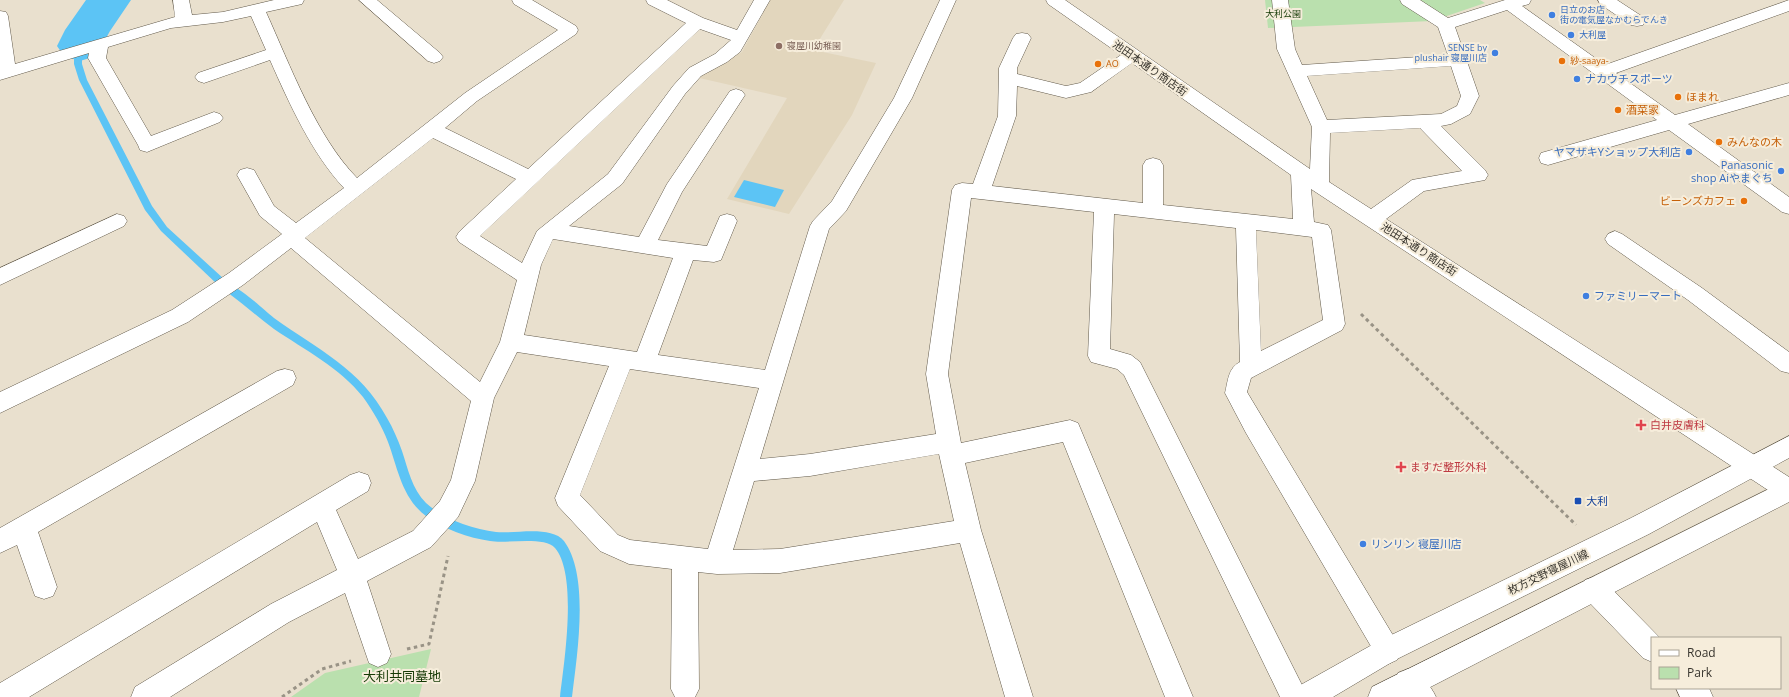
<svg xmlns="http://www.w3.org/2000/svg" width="1789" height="697" font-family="'Open Sans','Noto Sans JP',sans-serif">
<rect width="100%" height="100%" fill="#e9e0ce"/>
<path fill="#e2d6bd" d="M 770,0 L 844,0 L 813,50 L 876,63 L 852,115 L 789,214 L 727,199 L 787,98 L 695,77 L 742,52 Z"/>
<path fill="#bae0ae" d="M 1265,0 L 1480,0 L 1485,3 L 1432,21 L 1268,28 Z
M 431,649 L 419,697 L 291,697 L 325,673 Z"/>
<path fill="#5cc4f5" d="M 744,180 L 784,190 L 775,207 L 734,197 Z"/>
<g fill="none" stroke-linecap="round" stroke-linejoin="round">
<path fill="#5cc4f5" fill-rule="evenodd" d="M 78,50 L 82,53 L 82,64 L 87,80 L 152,206 L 167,227 L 224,279 L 226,282 L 224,285 L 218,285 L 161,231 L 145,210 L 79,80 L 74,64 L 74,53 Z
M 230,285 C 242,289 263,309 274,318 C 317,349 361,369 387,418 C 393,428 398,440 402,451 C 408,469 412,489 426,503 C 443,519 473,529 496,532 C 515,534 551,525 564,541 C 590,576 577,655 572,697 L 560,697 C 564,663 578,575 555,548 C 545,536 506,544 490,541 C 469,538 443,529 426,516 C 402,498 398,469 388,442 C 382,426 373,411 363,397 C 340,368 305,350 274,329 C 258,317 243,304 227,292 L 225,289 L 227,286 Z"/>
<path fill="#5cc4f5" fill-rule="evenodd" d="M 86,0 L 131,0 L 110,31 L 96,56 L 80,61 L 64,56 L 57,46 L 65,30 Z"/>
<defs>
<path id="minor" d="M 173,0 L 189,0 L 192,15 L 223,12 L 274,0 L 304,0 L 302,4 L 266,12 C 290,65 316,136 357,178 L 465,93 L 558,30 L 514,4 L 512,0 L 532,0 L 576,26 L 578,30 L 576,34 L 477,101 L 445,128 L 528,169 L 686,23 L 648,4 L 646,0 L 667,0 L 703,18 L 737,30 L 754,0 L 770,0 L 740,52 L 727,62 L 701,76 L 685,94 L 622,184 L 569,226 L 639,237 L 667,184 L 730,91 L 736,89 L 742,91 L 745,95 L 682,192 L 658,240 L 707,246 L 720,216 L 727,214 L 734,216 L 737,221 L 721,260 L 714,262 L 693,260 L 658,355 L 765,370 L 810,226 L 813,221 L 832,201 L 894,98 L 940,0 L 956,0 L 912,98 L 846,211 L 829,229 L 760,459 L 810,454 L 936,434 L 926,374 L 952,190 L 955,185 L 962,183 L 973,184 L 998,116 L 999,68 L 1013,38 L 1016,34 L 1022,33 L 1028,34 L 1031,38 L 1017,68 L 1017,74 L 1066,86 L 1080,83 L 1121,55 L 1048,4 L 1046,0 L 1065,0 L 1310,169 L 1312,127 L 1277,49 L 1272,0 L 1288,0 L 1295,49 L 1302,65 L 1448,55 L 1438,27 L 1402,4 L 1400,0 L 1420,0 L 1448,18 L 1505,0 L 1531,0 L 1529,4 L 1522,6 L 1605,65 L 1789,0 L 1789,11 L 1616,73 L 1675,115 L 1789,83 L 1789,95 L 1688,124 L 1789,197 L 1789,214 L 1782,212 L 1669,130 L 1548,165 L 1541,163 L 1539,158 L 1541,153 L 1657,120 L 1507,10 L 1455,27 L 1479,96 L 1470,114 L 1451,124 L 1441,126 L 1485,170 L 1488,175 L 1485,180 L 1424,191 L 1386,219 L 1789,477 L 1789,501 L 1780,498 L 1311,189 L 1314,222 L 1328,225 L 1331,230 L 1345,324 L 1342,330 L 1251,378 L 1247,392 L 1397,642 L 1401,651 L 1397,660 L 1388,664 L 1379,660 L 1246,433 L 1225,393 C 1228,381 1228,368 1240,362 L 1236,228 L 1114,214 L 1110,349 L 1131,355 L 1140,362 L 1308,697 L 1280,697 L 1124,375 L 1117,369 L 1091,362 L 1088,356 L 1094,212 L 971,198 L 948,374 L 961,443 L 1070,420 L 1078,423 L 1193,697 L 1165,697 L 1063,442 L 965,463 L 981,530 L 1033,697 L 1005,697 L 960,543 L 780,573 L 717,574 L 698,572 L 699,689 L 695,697 L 675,697 L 671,689 L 672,569 L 629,564 L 600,551 L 558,506 L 555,498 L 609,366 L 517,352 L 494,398 L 475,481 L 458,517 L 431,547 L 367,581 L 391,654 L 387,663 L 378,667 L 369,663 L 345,593 L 289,622 L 170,697 L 131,697 L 135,687 L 271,604 L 337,570 L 317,522 L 29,697 L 0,697 L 0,683 L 350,475 L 359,472 L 368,475 L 371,483 L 368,491 L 336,510 L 358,559 L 413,531 L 440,501 L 451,480 L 471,401 L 291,248 L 243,285 L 188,322 L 0,413 L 0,392 L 172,310 L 229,273 L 282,234 L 260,216 L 237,175 L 240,170 L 247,168 L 254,170 L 274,206 L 296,223 L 344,188 C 312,154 289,103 270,60 L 204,83 L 198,81 L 195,77 L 198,73 L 266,50 L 251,16 L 223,22 L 171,28 L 108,47 L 106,58 L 151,136 L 214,112 L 220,114 L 223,118 L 220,122 L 147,152 L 140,150 L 138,145 L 88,58 L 89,53 L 0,80 L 0,11 L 6,12 L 8,16 L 15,64 L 175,17 ZM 700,29 L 731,40 L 715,54 L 689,68 L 673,86 L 608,174 L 537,231 L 522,263 L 480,236 ZM 1132,63 L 1291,175 L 1293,219 L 1163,205 L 1163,165 L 1160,160 L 1153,158 L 1146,160 L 1143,165 L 1143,203 L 992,186 L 1016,116 L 1017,86 L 1066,98 L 1091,92 ZM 1451,66 L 1461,96 L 1457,106 L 1441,114 L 1327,120 L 1307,76 ZM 1420,128 L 1462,171 L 1412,180 L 1371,209 L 1329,182 L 1330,133 ZM 433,138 L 516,179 L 459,232 L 456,237 L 459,242 L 517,280 L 500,342 L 480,382 L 305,238 ZM 1256,230 L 1312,237 L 1323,320 L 1261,351 ZM 553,239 L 673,258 L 637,352 L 524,335 L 541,265 ZM 630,369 L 759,388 L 708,549 L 630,540 L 618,535 L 580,495 ZM 939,454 L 954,521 L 780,549 L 733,550 L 754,481 L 810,476 Z
M 359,0 L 377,0 L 440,53 L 443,57 L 440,61 L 434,63 L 428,61 Z
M 1598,0 L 1617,0 L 1643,17 L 1645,21 L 1643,25 L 1637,26 L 1631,25 L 1600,4 Z
M 117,214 L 124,216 L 127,221 L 124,226 L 0,285 L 0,268 Z
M 1615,231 L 1622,234 L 1702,288 L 1789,352 L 1789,373 L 1781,371 L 1688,300 L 1608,244 L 1605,239 L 1608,234 Z
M 285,369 L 293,371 L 296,378 L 293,385 L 38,532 L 57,587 L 53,596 L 44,599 L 35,596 L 17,545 L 0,553 L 0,528 L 277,371 Z
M 1594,577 L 1603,580 L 1660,638 L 1652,638 L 1652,662 L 1643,658 L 1585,598 L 1581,589 L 1585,580 Z
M 1408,669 C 1421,675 1430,684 1436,697 L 1403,697 L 1398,693 L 1394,683 L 1398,673 Z
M 1676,688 L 1709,688 L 1713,697 L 1680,697 Z"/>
<path id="major" d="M 1789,436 L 1789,458 L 1649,534 L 1397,659 L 1333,697 L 1293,697 L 1297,687 L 1379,641 L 1631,518 Z
M 1789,479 L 1789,502 L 1411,697 L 1368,697 L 1372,687 Z"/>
</defs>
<use href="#minor" stroke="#625a4b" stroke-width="1"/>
<use href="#major" stroke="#625a4b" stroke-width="1"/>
<path stroke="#999386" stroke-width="3" stroke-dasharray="3.5 3.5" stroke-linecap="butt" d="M 1361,314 L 1576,525
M 407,649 L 429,644 L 448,556
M 282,697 L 322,669 L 351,661"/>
<use href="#minor" fill="#fff" fill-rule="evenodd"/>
<use href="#major" fill="#fff" fill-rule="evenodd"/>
</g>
<g fill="#3f7fe0" stroke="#f6eddb" stroke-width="1.5">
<circle cx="1552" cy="15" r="4"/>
<circle cx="1571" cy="35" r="4"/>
<circle cx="1495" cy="53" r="4"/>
<circle cx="1577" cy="79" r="4"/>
<circle cx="1689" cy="152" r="4"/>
<circle cx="1781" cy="171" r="4"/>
<circle cx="1586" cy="296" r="4"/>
<circle cx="1363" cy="544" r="4"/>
</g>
<circle fill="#8d6e63" stroke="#f6eddb" stroke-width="1.5" cx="779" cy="46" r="4"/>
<g fill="#e8710a" stroke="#f6eddb" stroke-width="1.5">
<circle cx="1562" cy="61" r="4"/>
<circle cx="1098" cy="64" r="4"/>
<circle cx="1678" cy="97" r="4"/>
<circle cx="1618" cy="110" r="4"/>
<circle cx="1719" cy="142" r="4"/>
<circle cx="1744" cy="201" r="4"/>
</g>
<g fill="#e0444e" stroke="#f6eddb" stroke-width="1.5">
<path d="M1639 419h4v4h4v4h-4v4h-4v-4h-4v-4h4z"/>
<path d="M1399 461h4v4h4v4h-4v4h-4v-4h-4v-4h4z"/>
</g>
<rect fill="#1a4fb4" stroke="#f6eddb" stroke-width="1.5" x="1574" y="497" width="8" height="8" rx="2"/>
<g text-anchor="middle" stroke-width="4" stroke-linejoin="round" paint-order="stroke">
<g font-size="9" fill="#366cbe" stroke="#f6eddb" text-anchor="start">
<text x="1560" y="13">日立のお店<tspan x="1560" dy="10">街の電気屋なかむらでんき</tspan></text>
<text x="1579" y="38">大利屋</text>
<text x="1487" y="51" text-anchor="end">SENSE by<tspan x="1487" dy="10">plushair 寝屋川店</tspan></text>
</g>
<g font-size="9" fill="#153a05" stroke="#f6eddb">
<text x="1283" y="17">大利公園</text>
</g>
<g font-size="9" fill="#785e54" stroke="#f6eddb" text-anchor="start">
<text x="787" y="49">寝屋川幼稚園</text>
</g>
<g font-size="9" fill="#c56008" stroke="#f6eddb" text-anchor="start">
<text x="1570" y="64">紗-saaya-</text>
<text x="1106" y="67">AO</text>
</g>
<g font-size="11" fill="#37342d" stroke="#f6eddb">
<text transform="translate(1150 68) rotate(35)" y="4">池田本通り商店街</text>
<text transform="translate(1419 249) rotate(33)" y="4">池田本通り商店街</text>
<text transform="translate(1548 572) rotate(-26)" y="4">枚方交野寝屋川線</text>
</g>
<g font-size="11" fill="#366cbe" stroke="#f6eddb" text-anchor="start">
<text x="1585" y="83">ナカウチスポーツ</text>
<text x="1681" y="156" text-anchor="end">ヤマザキYショップ大利店</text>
<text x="1773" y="169" text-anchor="end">Panasonic<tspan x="1773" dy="13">shop Aiやまぐち</tspan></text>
<text x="1594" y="300">ファミリーマート</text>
<text x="1371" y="548">リンリン 寝屋川店</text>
</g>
<g font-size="11" fill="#c56008" stroke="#f6eddb" text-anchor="start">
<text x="1686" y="101">ほまれ</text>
<text x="1626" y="114">酒菜家</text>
<text x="1727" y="146">みんなの木</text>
<text x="1736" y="205" text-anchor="end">ビーンズカフェ</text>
</g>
<g font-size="11" fill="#be3a42" stroke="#f6eddb" text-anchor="start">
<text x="1650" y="429">白井皮膚科</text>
<text x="1410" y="471">ますだ整形外科</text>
</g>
<g font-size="11" fill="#164399" stroke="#f6eddb" text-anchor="start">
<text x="1586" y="505">大利</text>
</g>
<g font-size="13" fill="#153a05" stroke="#f6eddb">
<text x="402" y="681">大利共同墓地</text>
</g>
</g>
<rect x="1651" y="637" width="130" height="52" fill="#f6eddb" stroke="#aaa395"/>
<rect x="1659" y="650" width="20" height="6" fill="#ffffff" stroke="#aaa395"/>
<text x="1687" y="657" font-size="12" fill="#37342d">Road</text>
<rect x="1659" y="667" width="20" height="12" fill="#bae0ae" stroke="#aaa395"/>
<text x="1687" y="677" font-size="12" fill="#37342d">Park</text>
</svg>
